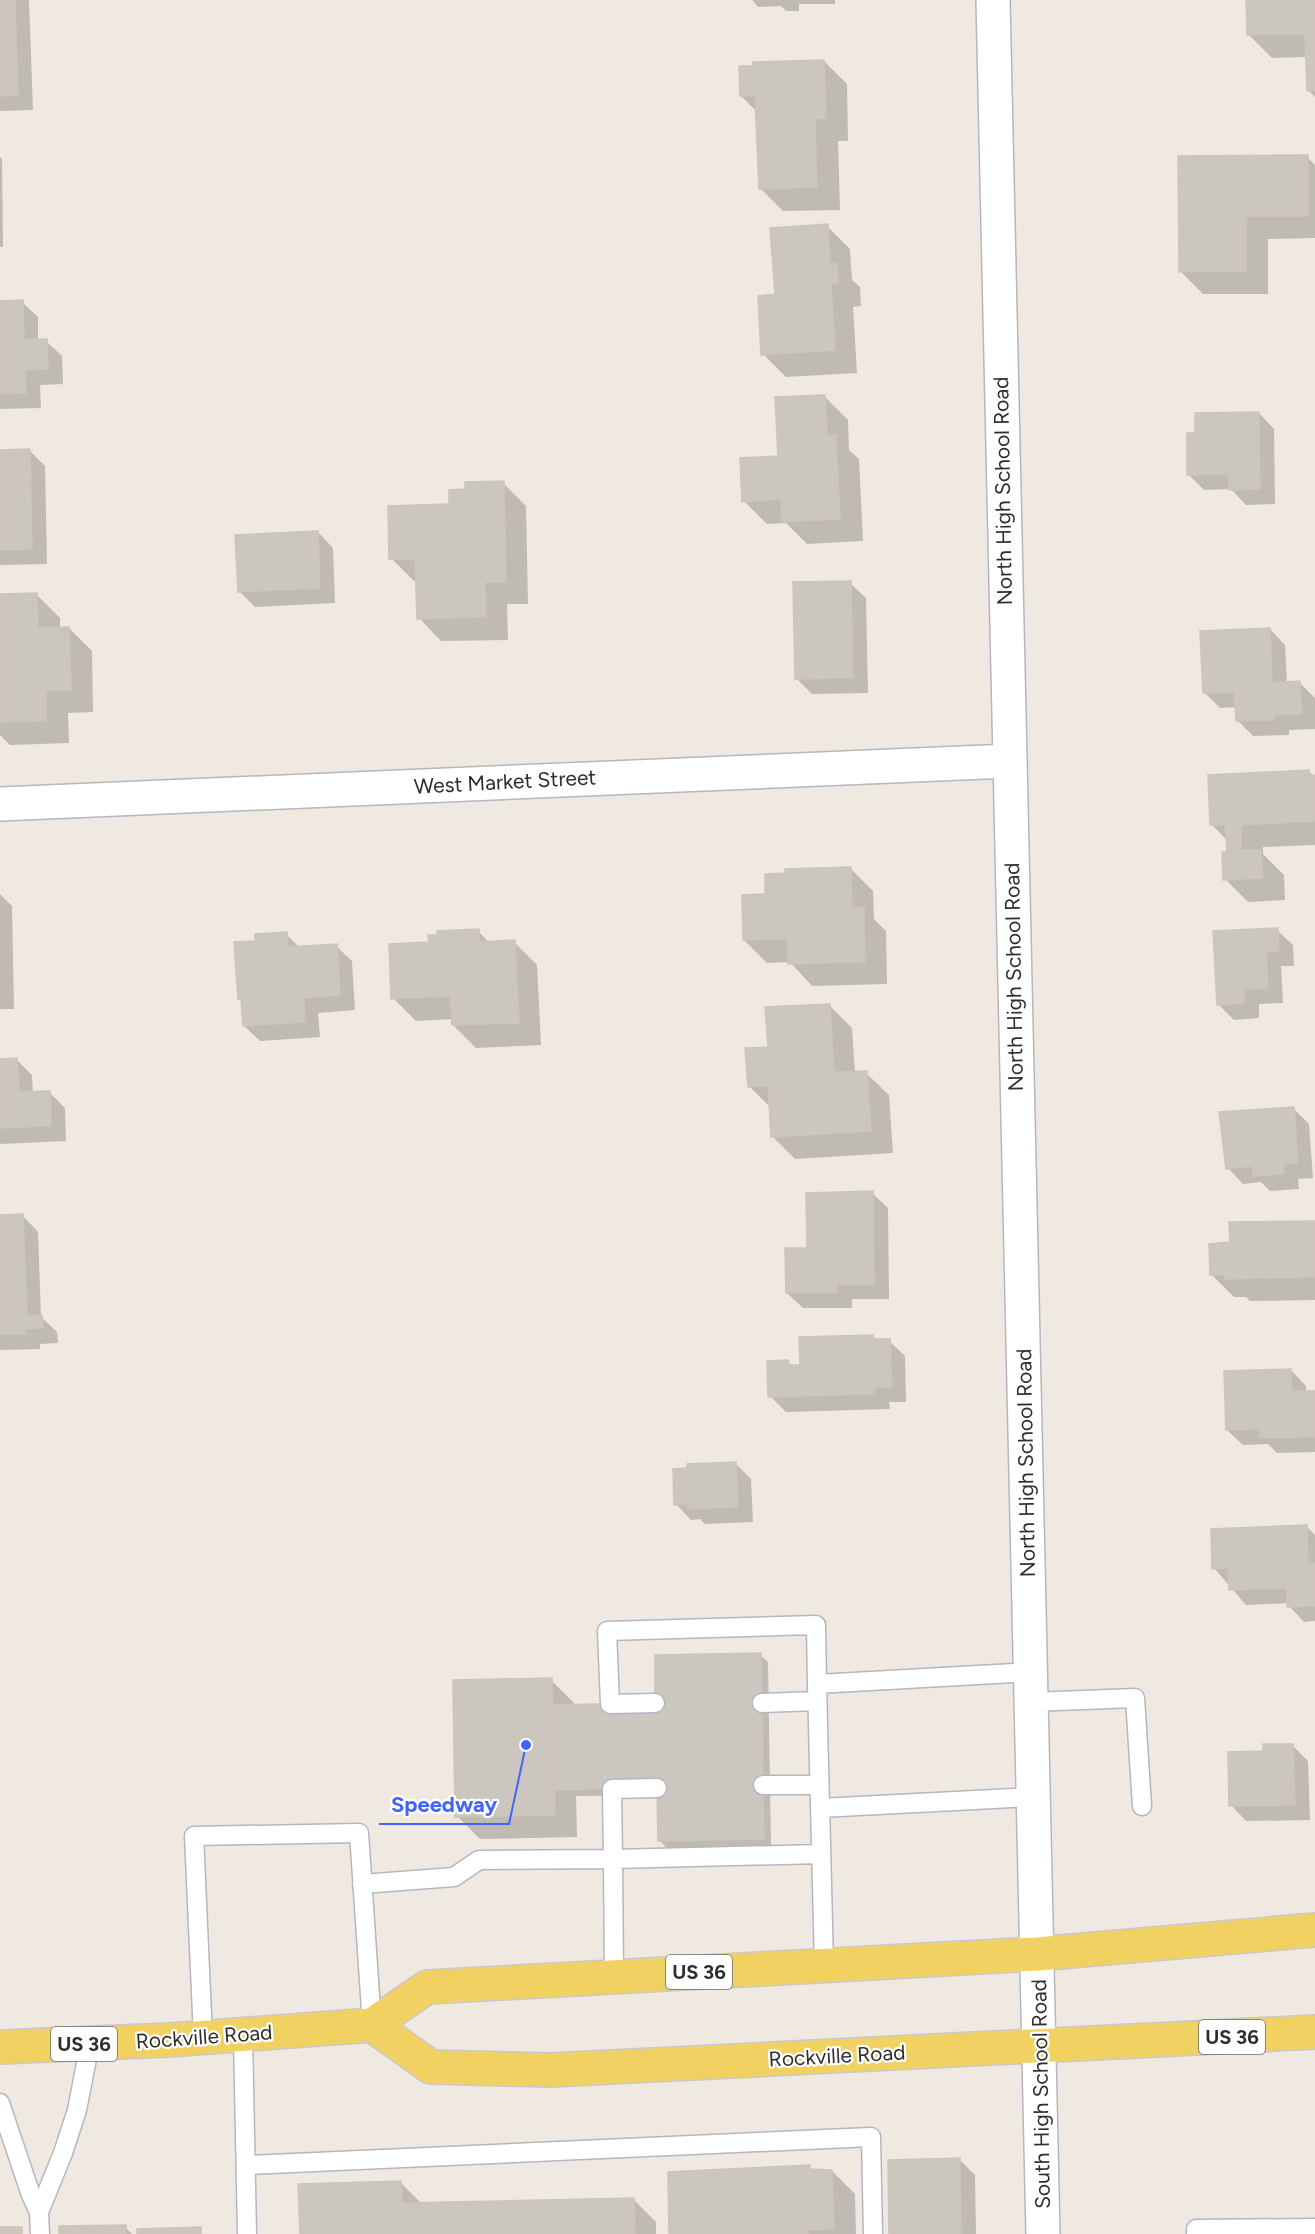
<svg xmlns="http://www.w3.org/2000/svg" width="1315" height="2234" font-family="Figtree,sans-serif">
<rect width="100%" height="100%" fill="#efe9e1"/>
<path fill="#0003" d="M 0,0 L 29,0 L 33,110 L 0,111 Z
M 752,0 L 835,0 L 835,4 L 799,4 L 799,11 L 786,11 L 781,6 L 758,7 Z
M 1247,0 L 1315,0 L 1315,97 L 1308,90 L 1307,57 L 1272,58 L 1249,35 Z
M 824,61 L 847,84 L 848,141 L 838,141 L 840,210 L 783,211 L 760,188 L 757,112 L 741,96 Z
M 0,157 L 2,159 L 3,247 L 0,247 Z
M 1307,157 L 1315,165 L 1315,238 L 1268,239 L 1268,294 L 1203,294 L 1180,271 Z
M 827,226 L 850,249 L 852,280 L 860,287 L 861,306 L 853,307 L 857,373 L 786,377 L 763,354 L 776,295 Z
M 22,302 L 38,317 L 38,341 L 46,341 L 62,356 L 63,384 L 40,385 L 41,408 L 0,409 L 0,303 Z
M 825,397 L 848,420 L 849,450 L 859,459 L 863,541 L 807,544 L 786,523 L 767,524 L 744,501 Z
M 1259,413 L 1274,429 L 1275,504 L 1246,505 L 1231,489 L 1204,490 L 1188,474 L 1197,434 Z
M 29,450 L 45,466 L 47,564 L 0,565 L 0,451 Z
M 503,483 L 526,506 L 528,604 L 507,604 L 508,640 L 441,641 L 419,618 L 417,581 L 414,581 L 391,558 L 450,506 Z
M 318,532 L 333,548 L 335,603 L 255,607 L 239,591 Z
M 850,583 L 866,598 L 868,693 L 812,694 L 797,679 Z
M 37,595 L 60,618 L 60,628 L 69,628 L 92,651 L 93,712 L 68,713 L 69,743 L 10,745 L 0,735 L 0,596 Z
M 1270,629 L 1285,645 L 1287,684 L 1300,683 L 1315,698 L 1315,729 L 1289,730 L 1289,735 L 1253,736 L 1237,720 L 1237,707 L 1220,708 L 1204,692 Z
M 1309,772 L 1315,777 L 1315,845 L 1263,847 L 1263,854 L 1284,875 L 1285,900 L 1248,902 L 1225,879 L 1229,854 L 1228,841 L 1212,825 Z
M 850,868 L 873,891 L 874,919 L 886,931 L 887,984 L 812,986 L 790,962 L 767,963 L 744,940 L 767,895 Z
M 0,894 L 12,906 L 14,1009 L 0,1009 Z
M 1277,930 L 1293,945 L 1294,966 L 1281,966 L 1283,1003 L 1259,1004 L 1259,1018 L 1234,1020 L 1218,1004 Z
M 478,931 L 490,943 L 514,942 L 537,965 L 541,1045 L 476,1048 L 453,1025 L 453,1019 L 416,1021 L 393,998 L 431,944 Z
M 286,934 L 300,948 L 336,946 L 352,961 L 355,1010 L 318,1013 L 320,1037 L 260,1041 L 244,1026 L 243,1002 L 239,998 L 256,943 Z
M 829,1005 L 852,1028 L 855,1073 L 866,1073 L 889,1095 L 893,1153 L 795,1159 L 772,1136 L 771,1108 L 749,1086 L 769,1048 Z
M 17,1060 L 32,1075 L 33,1093 L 49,1092 L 65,1108 L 66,1141 L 0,1144 L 0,1061 Z
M 1293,1108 L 1309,1124 L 1313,1178 L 1298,1179 L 1299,1189 L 1270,1191 L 1261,1182 L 1243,1184 L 1228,1168 Z
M 872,1193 L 888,1208 L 889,1299 L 852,1299 L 852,1308 L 803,1308 L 787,1293 L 808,1250 Z
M 23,1216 L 38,1232 L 41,1317 L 57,1332 L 58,1343 L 40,1344 L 40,1349 L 0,1350 L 0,1217 Z
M 1315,1223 L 1315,1300 L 1250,1301 L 1246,1297 L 1234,1297 L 1211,1274 L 1231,1243 Z
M 872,1336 L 877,1341 L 889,1341 L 905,1356 L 906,1402 L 889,1402 L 890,1409 L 786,1412 L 770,1396 L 787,1362 L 792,1366 L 802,1366 Z
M 1291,1370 L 1306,1386 L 1306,1393 L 1315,1392 L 1315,1452 L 1277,1453 L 1268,1444 L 1243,1445 L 1227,1430 Z
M 735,1463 L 751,1479 L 753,1522 L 705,1524 L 700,1519 L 691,1520 L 676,1504 Z
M 1306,1526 L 1315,1535 L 1315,1621 L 1304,1622 L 1289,1606 L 1289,1603 L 1246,1605 L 1214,1568 Z
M 760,1655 L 768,1662 L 771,1846 L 667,1848 L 659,1840 L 658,1795 L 576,1796 L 577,1837 L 480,1839 L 457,1816 L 551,1680 L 574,1703 L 574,1706 L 657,1705 Z
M 1292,1745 L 1308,1761 L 1310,1820 L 1246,1821 L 1231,1805 Z
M 960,2160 L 975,2175 L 976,2234 L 890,2234 Z
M 809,2167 L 813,2171 L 832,2171 L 855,2194 L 856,2234 L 671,2234 Z
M 401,2183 L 422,2204 L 633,2199 L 656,2222 L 656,2234 L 301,2234 Z
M 125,2227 L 132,2234 L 61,2234 Z"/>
<path fill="#cbc7bf" stroke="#cbc5ba" stroke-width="1.5" d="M 0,0 L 15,0 L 18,95 L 0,96 Z
M 1246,0 L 1315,0 L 1315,90 L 1307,91 L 1305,34 L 1247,35 Z
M 824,60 L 826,118 L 815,119 L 817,187 L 759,189 L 755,96 L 740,96 L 739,66 L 753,66 L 753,62 Z
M 1308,155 L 1308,216 L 1246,216 L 1246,271 L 1179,272 L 1178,156 Z
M 828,224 L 830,263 L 837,263 L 838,284 L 831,284 L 835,350 L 761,355 L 758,296 L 775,294 L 770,228 Z
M 23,300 L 24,340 L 47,339 L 48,369 L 25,370 L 26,393 L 0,394 L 0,301 Z
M 825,395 L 827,436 L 836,435 L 840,519 L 782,522 L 781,499 L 742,502 L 740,458 L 778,456 L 775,397 Z
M 1259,412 L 1260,489 L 1229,490 L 1229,474 L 1187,475 L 1187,433 L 1195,433 L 1195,413 Z
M 30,449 L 32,549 L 0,550 L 0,450 Z
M 504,481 L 506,582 L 485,582 L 486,617 L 417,619 L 415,559 L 389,559 L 388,506 L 449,504 L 449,490 L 465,489 L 465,482 Z
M 318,531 L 320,588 L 238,592 L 235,535 Z
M 851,581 L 853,678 L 795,679 L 793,582 Z
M 37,593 L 38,628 L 69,627 L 71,690 L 46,691 L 46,721 L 0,722 L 0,594 Z
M 1270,628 L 1272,683 L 1300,681 L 1302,714 L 1274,715 L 1274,720 L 1236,721 L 1234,692 L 1203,693 L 1200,631 Z
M 1309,770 L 1310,776 L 1315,775 L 1315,821 L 1241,825 L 1241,850 L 1261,850 L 1263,878 L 1223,880 L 1222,852 L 1227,852 L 1225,825 L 1210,825 L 1208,775 Z
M 851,867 L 852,907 L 864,907 L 865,962 L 788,964 L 787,939 L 743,940 L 742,895 L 765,894 L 765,874 L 785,873 L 785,869 Z
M 1278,928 L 1279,951 L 1266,951 L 1268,988 L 1244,989 L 1244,1003 L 1217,1005 L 1213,931 Z
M 479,929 L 479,942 L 515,940 L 519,1023 L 452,1025 L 450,996 L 391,999 L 389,944 L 429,942 L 428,935 L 437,935 L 437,931 Z
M 287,932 L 288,947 L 337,944 L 340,995 L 304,998 L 305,1022 L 243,1026 L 241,998 L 238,999 L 234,942 L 255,941 L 255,934 Z
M 830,1004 L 834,1072 L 867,1071 L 871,1131 L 771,1137 L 768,1086 L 748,1087 L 745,1048 L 768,1047 L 765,1007 Z
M 17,1058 L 19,1092 L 50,1091 L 51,1126 L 0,1128 L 0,1059 Z
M 1294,1107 L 1298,1163 L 1283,1164 L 1284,1174 L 1253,1176 L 1252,1166 L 1226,1169 L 1219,1112 Z
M 873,1191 L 874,1284 L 837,1284 L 837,1293 L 786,1293 L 785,1248 L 807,1248 L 806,1193 Z
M 23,1214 L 27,1316 L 42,1315 L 43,1328 L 25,1329 L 25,1334 L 0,1334 L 0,1215 Z
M 1315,1221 L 1315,1277 L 1225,1279 L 1225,1275 L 1210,1275 L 1209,1244 L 1230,1242 L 1229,1222 Z
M 873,1335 L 873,1339 L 890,1339 L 892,1387 L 875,1387 L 875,1394 L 768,1397 L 767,1361 L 788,1360 L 789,1365 L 800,1365 L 799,1337 Z
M 1291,1369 L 1292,1391 L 1315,1391 L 1315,1437 L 1260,1438 L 1259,1429 L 1226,1430 L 1224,1371 Z
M 736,1462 L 738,1507 L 688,1509 L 688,1504 L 674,1505 L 673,1469 L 687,1468 L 687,1464 Z
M 1307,1525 L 1308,1564 L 1315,1563 L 1315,1606 L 1287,1607 L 1287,1588 L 1229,1590 L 1228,1568 L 1212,1569 L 1211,1529 Z
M 761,1653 L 764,1839 L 658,1841 L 657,1788 L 547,1790 L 546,1705 L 655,1703 L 655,1655 Z
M 552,1678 L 555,1815 L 455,1817 L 453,1680 Z
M 1263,1744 L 1293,1744 L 1295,1805 L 1229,1806 L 1228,1752 L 1263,1751 Z
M 960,2158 L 961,2234 L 889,2234 L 888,2160 Z
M 810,2165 L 810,2169 L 832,2170 L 834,2229 L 807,2230 L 808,2234 L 669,2234 L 668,2172 Z
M 401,2181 L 402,2203 L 634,2198 L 635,2234 L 300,2234 L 298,2184 Z
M 126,2225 L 126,2234 L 59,2234 L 59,2226 Z
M 0,2227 L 22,2227 L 22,2234 L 0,2234 Z
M 201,2227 L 201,2234 L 137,2234 L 137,2229 Z"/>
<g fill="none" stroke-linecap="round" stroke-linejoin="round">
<defs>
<path id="lane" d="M 1031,1702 L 1135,1698 L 1142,1806
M 655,1703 L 610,1704 L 607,1631 L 816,1625 L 817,1684
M 762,1703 L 817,1701
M 763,1785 L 819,1785
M 657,1788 L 612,1789 L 613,1859 L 821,1854
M 820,1808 L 1034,1797
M 362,1884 L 454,1877 L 479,1860 L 613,1859 L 614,1977
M 824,1965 L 817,1684 L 1031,1672
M 243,2035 L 247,2234
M 203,2037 L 194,1836 L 359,1833 L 372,2025
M 0,2103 L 31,2195 L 39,2212 L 63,2153 L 77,2110 L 90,2043
M 246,2165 L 871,2137 L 873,2234
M 39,2212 L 40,2234
M 1196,2234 L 1196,2229 L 1315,2228"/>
<path id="street" d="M 0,804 L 1009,761"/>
<path id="secondary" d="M 993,0 L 1043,2234"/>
<path id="primary" d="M 372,2025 L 431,2067 L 551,2070 L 1315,2032
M 0,2047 L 169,2040 L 372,2025 L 427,1987 L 1037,1954 L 1315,1930"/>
</defs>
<use href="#lane" stroke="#b4b7c1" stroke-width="21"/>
<use href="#street" stroke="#b4b7c1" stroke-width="36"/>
<use href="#secondary" stroke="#b4b7c1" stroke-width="36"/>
<use href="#primary" stroke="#c9c9c9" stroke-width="36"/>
<use href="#lane" stroke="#fff" stroke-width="18"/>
<use href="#street" stroke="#fff" stroke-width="33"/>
<use href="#secondary" stroke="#fff" stroke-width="33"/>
<use href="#primary" stroke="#f2d163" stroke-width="33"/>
</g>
<g text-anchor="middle" stroke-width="4.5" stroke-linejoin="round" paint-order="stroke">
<g fill="#fff" stroke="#6d6d6d" stroke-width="1.5">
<rect x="666" y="1955" width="66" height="34" rx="4.5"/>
<rect x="1199" y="2020" width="66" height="34" rx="4.5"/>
<rect x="51" y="2027" width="66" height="34" rx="4.5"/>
</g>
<g font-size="20" font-weight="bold" fill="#2e2e2e">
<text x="699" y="1979">US 36</text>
<text x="1232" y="2044">US 36</text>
<text x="84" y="2051">US 36</text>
</g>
<g font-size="21" fill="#2e2e2e" stroke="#fff">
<text transform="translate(1003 491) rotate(-91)" y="7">North High School Road</text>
<text transform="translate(505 782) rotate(-3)" y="7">West Market Street</text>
<text transform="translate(1014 977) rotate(-91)" y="7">North High School Road</text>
<text transform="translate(1026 1463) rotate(-91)" y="7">North High School Road</text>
<text transform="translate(204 2037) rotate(-4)" y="7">Rockville Road</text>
<text transform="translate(837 2056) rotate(-3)" y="7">Rockville Road</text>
<text transform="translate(1041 2094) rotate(-91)" y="7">South High School Road</text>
</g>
</g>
<path fill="none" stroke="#4264fb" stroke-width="2" d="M526 1745L509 1824H379"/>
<circle fill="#4264fb" stroke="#fff" stroke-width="2" cx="526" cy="1745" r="6"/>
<g font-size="22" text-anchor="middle" font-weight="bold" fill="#4264fb" stroke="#fff" stroke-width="4.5" stroke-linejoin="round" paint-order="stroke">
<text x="444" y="1812">Speedway</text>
</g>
</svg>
